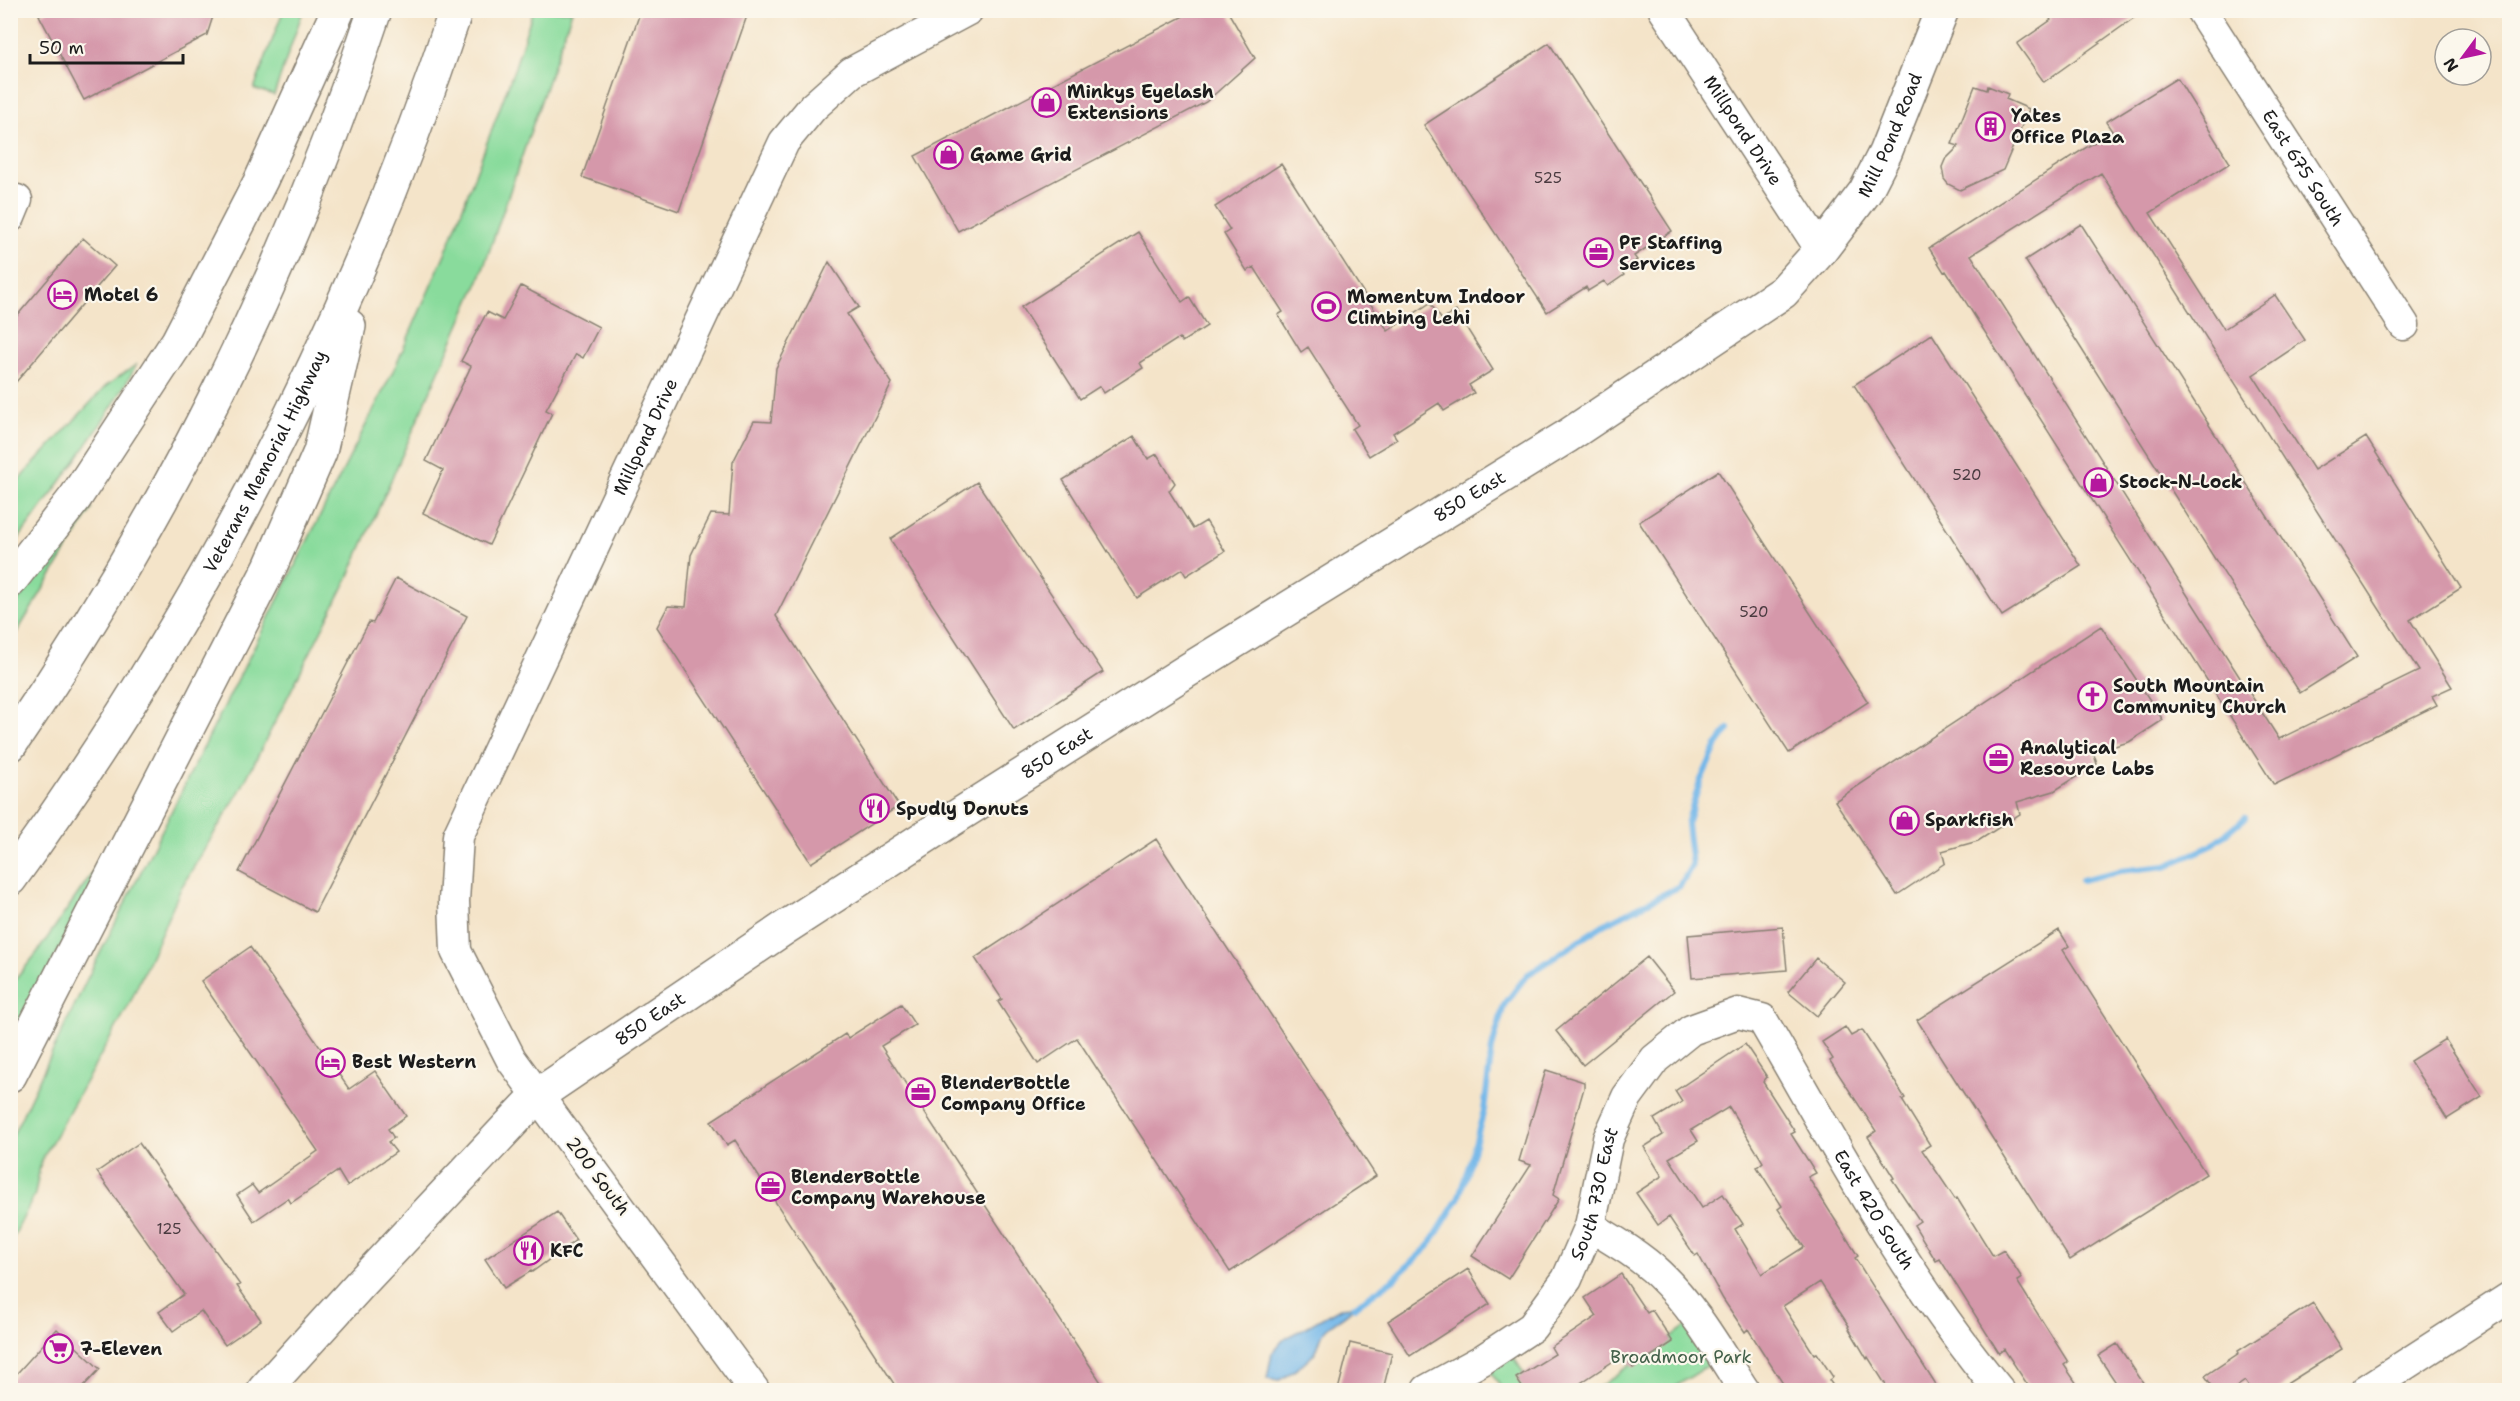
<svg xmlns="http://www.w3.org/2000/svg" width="2520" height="1401" font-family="'Shantell Sans',sans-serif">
<rect width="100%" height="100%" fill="#fbf7ec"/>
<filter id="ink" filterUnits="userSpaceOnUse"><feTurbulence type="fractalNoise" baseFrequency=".0167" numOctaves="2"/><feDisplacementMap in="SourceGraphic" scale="12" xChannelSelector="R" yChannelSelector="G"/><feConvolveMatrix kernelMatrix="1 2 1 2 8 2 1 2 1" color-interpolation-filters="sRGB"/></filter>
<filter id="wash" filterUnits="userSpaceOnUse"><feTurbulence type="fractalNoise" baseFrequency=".008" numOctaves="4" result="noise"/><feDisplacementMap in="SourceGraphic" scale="24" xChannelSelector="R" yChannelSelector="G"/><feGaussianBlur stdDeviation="1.35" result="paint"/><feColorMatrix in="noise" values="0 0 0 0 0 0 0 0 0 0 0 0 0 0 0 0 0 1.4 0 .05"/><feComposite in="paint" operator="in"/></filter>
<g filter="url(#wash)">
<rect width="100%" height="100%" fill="#f4e4c9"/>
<path fill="#89db9c" stroke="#527c5c" stroke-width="1.5" d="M 533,10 L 572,11 L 480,278 L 348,578 L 241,789 L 181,888 L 129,1005 L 41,1161 L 35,1194 L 11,1242 L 11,1139 L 86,981 L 397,363 L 450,242 L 515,67 Z
M 283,11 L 303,11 L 274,95 L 254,89 Z
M 137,364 C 101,430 55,489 11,549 L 11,488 L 106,386 Z
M 89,507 L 92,509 L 11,642 L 11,610 Z
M 130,819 L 11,1038 L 11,985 L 36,954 Z
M 1688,1325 L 1722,1357 L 1670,1390 L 1595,1390 Z
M 1512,1355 L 1535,1390 L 1503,1390 L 1482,1360 Z"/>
<path fill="#73b7e9" stroke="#486a82" stroke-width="1.5" d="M 1354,1307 C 1346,1316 1337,1320 1328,1327 C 1319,1334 1321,1344 1315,1352 C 1308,1363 1289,1374 1278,1381 L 1267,1379 L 1272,1353 L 1283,1340 L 1340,1308 Z"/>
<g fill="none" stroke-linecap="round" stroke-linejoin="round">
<path stroke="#73b7e9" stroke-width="6" d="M 2081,880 L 2120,871 L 2166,866 L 2211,846 L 2245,818
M 1354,1307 L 1394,1279 L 1429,1246 L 1458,1199 L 1470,1163 L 1484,1110 L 1492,1048 L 1504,1005 L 1527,975 L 1603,925 L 1680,886 L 1692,865 L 1687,824 L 1700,782 L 1717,745 L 1729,729"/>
</g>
<g id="blocks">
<path fill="#d598aa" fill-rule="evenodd" d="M 49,10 L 215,10 L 207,35 L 84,100 L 39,15 Z
M 641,10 L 749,10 L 679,211 L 582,177 Z
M 1195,10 L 1227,10 L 1255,58 L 1206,102 L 958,231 L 915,156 Z
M 2044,10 L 2145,10 L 2044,82 L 2017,44 L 2051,20 Z
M 1549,43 L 1672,231 L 1634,256 L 1637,260 L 1621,270 L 1624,275 L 1608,286 L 1604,281 L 1588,291 L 1586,287 L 1547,312 L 1424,125 Z
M 2177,78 L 2230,163 L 2150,213 L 2224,329 L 2275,295 L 2305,340 L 2253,375 L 2314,470 L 2366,437 L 2461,588 L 2410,620 L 2452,687 L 2432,696 L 2437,705 L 2274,785 L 1946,271 L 1944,272 L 1929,248 L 2112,131 L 2106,122 ZM 2101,173 L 2419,671 L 2279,739 L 1971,255 Z
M 1975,86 L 1987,90 L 1988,86 L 2008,94 L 2006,99 L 2029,109 L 2003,170 L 1960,190 L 1948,184 L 1944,179 L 1942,167 L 1945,160 L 1959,146 L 1952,144 Z
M 1281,164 L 1388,331 L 1430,303 L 1442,320 L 1456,311 L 1493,370 L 1469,385 L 1474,393 L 1444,411 L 1439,403 L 1393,433 L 1397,439 L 1369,456 L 1352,429 L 1358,425 L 1308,347 L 1301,352 L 1278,315 L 1283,312 L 1254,267 L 1247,271 L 1224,234 L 1230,230 L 1215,207 Z
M 2081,224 L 2357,657 L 2300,693 L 2025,260 Z
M 1138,232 L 1182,302 L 1189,297 L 1207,326 L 1182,342 L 1179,338 L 1140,363 L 1143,368 L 1104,393 L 1100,386 L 1080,399 L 1021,307 Z
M 83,238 L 115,266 L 10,389 L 10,324 Z
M 829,262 L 859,307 L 847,314 L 892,383 L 776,616 L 899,806 L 811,863 L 657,627 L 668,606 L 686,607 L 691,555 L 711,514 L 729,515 L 733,462 L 754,421 L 771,422 L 776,368 Z
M 521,286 L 599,327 L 583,358 L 576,354 L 546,410 L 552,413 L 489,545 L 423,513 L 443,470 L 426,461 L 471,366 L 461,361 L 487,312 L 503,320 Z
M 1932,334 L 2081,566 L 2002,616 L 1854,385 Z
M 1134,436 L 1148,459 L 1157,454 L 1175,483 L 1169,491 L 1193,529 L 1206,521 L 1225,551 L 1186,576 L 1182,569 L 1137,598 L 1063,480 Z
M 1718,471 L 1868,702 L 1789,753 L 1639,522 Z
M 977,482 L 1103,672 L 1014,730 L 890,539 Z
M 396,578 L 467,616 L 315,912 L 239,872 L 369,622 L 373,623 Z
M 2101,626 L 2163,720 L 2129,742 L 2093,752 L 2097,764 L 2054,791 L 2017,802 L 2020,814 L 1978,841 L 1942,851 L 1945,863 L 1897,895 L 1835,801 Z
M 1156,839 L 1376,1176 L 1230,1272 L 1077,1038 L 1038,1064 L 998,1002 L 1002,999 L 975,958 Z
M 1783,927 L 1787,970 L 1692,978 L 1688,935 Z
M 2059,930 L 2069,946 L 2063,950 L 2206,1174 L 2070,1260 L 1917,1020 Z
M 250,947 L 349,1089 L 375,1071 L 406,1116 L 388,1129 L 394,1138 L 388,1142 L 396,1152 L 347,1186 L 338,1171 L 291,1203 L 288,1198 L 254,1221 L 237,1195 L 252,1185 L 258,1193 L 318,1151 L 201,981 Z
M 1647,957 L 1674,991 L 1583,1065 L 1556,1031 Z
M 1816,958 L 1845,982 L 1817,1016 L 1788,992 Z
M 901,1004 L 915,1025 L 881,1046 L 1106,1390 L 898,1390 L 735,1140 L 727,1145 L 711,1121 L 845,1034 L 848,1038 Z
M 1845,1027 L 1851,1036 L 1862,1030 L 1879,1056 L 1905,1098 L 1902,1100 L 1930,1145 L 1922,1150 L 1955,1199 L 1957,1198 L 1993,1256 L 2004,1250 L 2022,1278 L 2017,1281 L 2068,1362 L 2064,1365 L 2081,1390 L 2031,1390 L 2004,1349 L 1999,1353 L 1940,1259 L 1936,1261 L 1914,1225 L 1920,1221 L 1892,1179 L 1894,1178 L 1868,1137 L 1876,1131 L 1830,1061 L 1833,1059 L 1822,1042 Z
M 2445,1039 L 2482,1097 L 2447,1119 L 2410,1061 Z
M 1745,1044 L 1767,1077 L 1763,1082 L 1795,1132 L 1791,1134 L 1816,1173 L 1808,1177 L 1858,1256 L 1855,1258 L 1939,1390 L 1889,1390 L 1868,1357 L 1867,1359 L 1848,1327 L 1849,1326 L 1820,1282 L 1783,1306 L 1814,1354 L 1817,1353 L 1833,1377 L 1829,1380 L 1836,1390 L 1787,1390 L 1748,1329 L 1745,1332 L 1723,1299 L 1698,1254 L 1695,1256 L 1669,1217 L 1658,1225 L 1636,1193 L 1662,1176 L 1644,1147 L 1663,1135 L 1654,1119 L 1682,1102 L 1675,1091 ZM 1729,1107 L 1763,1162 L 1757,1167 L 1782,1206 L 1778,1209 L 1804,1247 L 1762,1274 L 1735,1229 L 1743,1224 L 1723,1194 L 1702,1208 L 1669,1158 L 1698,1141 L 1691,1130 Z
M 1546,1070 L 1584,1082 L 1584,1088 L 1553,1195 L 1559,1199 L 1508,1279 L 1472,1256 L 1531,1165 L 1519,1161 Z
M 139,1143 L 240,1285 L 237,1286 L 261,1320 L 225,1345 L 201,1311 L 173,1331 L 159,1312 L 184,1294 L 97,1172 Z
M 557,1212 L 576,1240 L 532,1272 L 531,1271 L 504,1288 L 485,1259 Z
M 1468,1269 L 1490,1304 L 1410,1356 L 1388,1321 Z
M 1621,1274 L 1647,1313 L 1652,1310 L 1673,1342 L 1633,1368 L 1624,1354 L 1570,1390 L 1524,1390 L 1516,1378 L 1555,1354 L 1551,1347 L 1597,1316 L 1585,1298 Z
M 2313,1303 L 2342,1349 L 2277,1390 L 2251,1390 L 2245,1381 L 2232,1390 L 2215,1390 L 2205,1376 L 2239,1353 L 2238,1351 Z
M 57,1329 L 100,1369 L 80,1390 L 10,1390 L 10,1381 Z
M 1350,1343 L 1392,1353 L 1383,1390 L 1338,1390 Z
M 2117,1344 L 2148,1390 L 2121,1390 L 2098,1356 Z"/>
</g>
</g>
<g filter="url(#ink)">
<use href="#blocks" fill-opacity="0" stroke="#888072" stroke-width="1.5"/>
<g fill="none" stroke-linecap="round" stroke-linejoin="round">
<defs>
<g id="minor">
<path id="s1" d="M 1664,10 L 1821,250"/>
<path id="s2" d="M 2201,10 L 2404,325"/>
<path d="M 10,217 L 17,200"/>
<path d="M 1590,1226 C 1613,1240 1639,1255 1659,1274 C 1694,1307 1718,1350 1744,1390"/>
<path id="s3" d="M 754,1390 L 511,1059 L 456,951 L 454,901 L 458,836 L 784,142 L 813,107 L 852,72 L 968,10"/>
<path id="s4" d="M 1427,1390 L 1482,1360 L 1532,1327 L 1567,1279 L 1590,1226 L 1608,1139 L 1627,1097 L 1655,1059 L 1691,1030 L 1738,1013 L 1762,1019 C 1836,1146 1905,1277 1999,1390"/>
<path d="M 2366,1390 L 2510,1297"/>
</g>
<g id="major">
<path id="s5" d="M 264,1390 L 363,1281 L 538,1095 L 783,929 L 948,822 L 1185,672 L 1566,437 L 1783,292 L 1821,250 L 1865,192 L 1885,153 L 1942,10"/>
</g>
<g id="highway">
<path d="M 10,581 L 75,498 L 178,341 L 261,180 L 338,10"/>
<path d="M 10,745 C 165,519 290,270 375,10"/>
<path id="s6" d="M 10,879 C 204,612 353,324 456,10"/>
<path d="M 10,1075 L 270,567 L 320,452 L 349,326"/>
</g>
</defs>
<use href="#minor" stroke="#888072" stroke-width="33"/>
<use href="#major" stroke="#888072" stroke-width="36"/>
<use href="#highway" stroke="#888072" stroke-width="36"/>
<use href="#minor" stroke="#fff" stroke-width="30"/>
<use href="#major" stroke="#fff" stroke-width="33"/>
<use href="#highway" stroke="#fff" stroke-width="33"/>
</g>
</g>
<defs>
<symbol id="shop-ring" viewBox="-11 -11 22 22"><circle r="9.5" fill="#fbf7ec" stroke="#b5179e" stroke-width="1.5"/><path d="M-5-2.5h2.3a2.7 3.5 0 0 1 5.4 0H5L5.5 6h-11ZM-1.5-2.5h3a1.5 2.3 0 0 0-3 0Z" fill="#b5179e"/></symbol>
<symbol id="building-ring" viewBox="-11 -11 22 22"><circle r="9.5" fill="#fbf7ec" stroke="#b5179e" stroke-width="1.5"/><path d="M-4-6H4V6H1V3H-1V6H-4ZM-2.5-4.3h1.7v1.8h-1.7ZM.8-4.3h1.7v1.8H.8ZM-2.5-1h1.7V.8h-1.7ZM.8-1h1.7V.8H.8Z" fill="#b5179e"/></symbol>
<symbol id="office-ring" viewBox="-11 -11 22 22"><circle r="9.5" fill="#fbf7ec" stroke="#b5179e" stroke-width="1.5"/><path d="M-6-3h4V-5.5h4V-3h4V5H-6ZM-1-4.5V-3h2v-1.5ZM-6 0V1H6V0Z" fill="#b5179e"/></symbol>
<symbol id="hotel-ring" viewBox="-11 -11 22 22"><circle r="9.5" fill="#fbf7ec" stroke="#b5179e" stroke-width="1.5"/><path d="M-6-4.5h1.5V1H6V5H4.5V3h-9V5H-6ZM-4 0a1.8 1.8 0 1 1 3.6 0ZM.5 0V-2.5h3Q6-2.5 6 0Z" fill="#b5179e"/></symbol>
<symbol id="stadium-ring" viewBox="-11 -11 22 22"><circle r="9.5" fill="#fbf7ec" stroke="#b5179e" stroke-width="1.5"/><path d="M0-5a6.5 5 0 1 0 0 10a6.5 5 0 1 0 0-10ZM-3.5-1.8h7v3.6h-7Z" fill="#b5179e"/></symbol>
<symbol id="church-ring" viewBox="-11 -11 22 22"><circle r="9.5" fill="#fbf7ec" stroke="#b5179e" stroke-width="1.5"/><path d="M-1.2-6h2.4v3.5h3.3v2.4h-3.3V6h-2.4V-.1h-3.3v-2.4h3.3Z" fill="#b5179e"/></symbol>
<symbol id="restaurant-ring" viewBox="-11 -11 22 22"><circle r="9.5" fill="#fbf7ec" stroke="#b5179e" stroke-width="1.5"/><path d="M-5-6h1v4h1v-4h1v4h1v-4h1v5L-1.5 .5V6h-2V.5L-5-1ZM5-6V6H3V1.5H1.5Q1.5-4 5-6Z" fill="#b5179e"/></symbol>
<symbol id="supermarket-ring" viewBox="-11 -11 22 22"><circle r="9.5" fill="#fbf7ec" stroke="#b5179e" stroke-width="1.5"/><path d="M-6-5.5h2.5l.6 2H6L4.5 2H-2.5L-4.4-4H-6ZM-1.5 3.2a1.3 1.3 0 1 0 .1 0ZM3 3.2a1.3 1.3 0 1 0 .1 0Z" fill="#b5179e"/></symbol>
</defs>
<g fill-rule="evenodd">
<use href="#shop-ring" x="1030" y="86" width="33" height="33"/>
<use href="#building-ring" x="1974" y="110" width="33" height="33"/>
<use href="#shop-ring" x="932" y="138" width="33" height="33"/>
<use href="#office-ring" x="1582" y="236" width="33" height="33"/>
<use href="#hotel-ring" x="46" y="278" width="33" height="33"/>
<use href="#stadium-ring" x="1310" y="290" width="33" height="33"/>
<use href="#shop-ring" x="2082" y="466" width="33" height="33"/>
<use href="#church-ring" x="2076" y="680" width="33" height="33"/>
<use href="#office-ring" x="1982" y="742" width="33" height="33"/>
<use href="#restaurant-ring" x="858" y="792" width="33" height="33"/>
<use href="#shop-ring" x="1888" y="804" width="33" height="33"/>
<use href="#hotel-ring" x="314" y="1046" width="33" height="33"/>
<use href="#office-ring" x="904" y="1076" width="33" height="33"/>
<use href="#office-ring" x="754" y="1170" width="33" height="33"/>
<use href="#restaurant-ring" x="512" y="1234" width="33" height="33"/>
<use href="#supermarket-ring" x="42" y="1332" width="33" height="33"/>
</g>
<g text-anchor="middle" stroke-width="4.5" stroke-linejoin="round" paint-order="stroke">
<g font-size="15" fill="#4a3b40">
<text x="1548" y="183">525</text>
<text x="1967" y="480">520</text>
<text x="1754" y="617">520</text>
<text x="169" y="1234">125</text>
</g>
<g font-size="18" font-weight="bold" fill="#1c1c1c" stroke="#fbf7ec" text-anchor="start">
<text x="1067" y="98">Minkys Eyelash<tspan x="1067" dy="21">Extensions</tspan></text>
<text x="2011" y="122">Yates<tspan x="2011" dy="21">Office Plaza</tspan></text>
<text x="970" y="161">Game Grid</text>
<text x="1619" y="249">PF Staffing<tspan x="1619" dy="21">Services</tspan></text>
<text x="84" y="301">Motel 6</text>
<text x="1347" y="303">Momentum Indoor<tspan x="1347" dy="21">Climbing Lehi</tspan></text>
<text x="2119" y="488">Stock-N-Lock</text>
<text x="2113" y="692">South Mountain<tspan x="2113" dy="21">Community Church</tspan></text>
<text x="2020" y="754">Analytical<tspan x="2020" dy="21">Resource Labs</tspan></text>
<text x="896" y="815">Spudly Donuts</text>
<text x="1925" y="826">Sparkfish</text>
<text x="352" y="1068">Best Western</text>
<text x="941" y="1089">BlenderBottle<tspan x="941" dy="21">Company Office</tspan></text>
<text x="791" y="1183">BlenderBottle<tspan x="791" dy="21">Company Warehouse</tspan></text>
<text x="550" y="1257">KFC</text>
<text x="80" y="1355">7-Eleven</text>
</g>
<g font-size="18" fill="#1c1c1c" stroke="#fbf7ec">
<text dy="6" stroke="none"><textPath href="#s1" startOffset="144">Millpond Drive</textPath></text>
<text dy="6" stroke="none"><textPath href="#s5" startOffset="2076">Mill Pond Road</textPath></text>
<text dy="6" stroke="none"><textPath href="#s2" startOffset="188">East 675 South</textPath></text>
<text dy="6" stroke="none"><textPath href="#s3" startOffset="1088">Millpond Drive</textPath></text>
<text dy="6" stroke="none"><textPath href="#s6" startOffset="490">Veterans Memorial Highway</textPath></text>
<text dy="6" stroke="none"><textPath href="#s5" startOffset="1510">850 East</textPath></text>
<text dy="6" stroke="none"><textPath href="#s5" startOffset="1024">850 East</textPath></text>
<text dy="6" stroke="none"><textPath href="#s5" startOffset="538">850 East</textPath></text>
<text transform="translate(598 1176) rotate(53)" y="6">200 South</text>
<text dy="6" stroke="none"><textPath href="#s4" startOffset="272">South 730 East</textPath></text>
<text dy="6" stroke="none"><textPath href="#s4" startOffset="764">East 420 South</textPath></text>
</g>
<g font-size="18" fill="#425f49" stroke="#fbf7ec">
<text x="1681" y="1363">Broadmoor Park</text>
</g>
</g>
<rect width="2520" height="1401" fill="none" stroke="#fbf7ec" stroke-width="36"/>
<g transform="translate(2463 57) rotate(237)"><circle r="28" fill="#fbf7ec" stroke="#a29f99" stroke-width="1.5"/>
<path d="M0-4.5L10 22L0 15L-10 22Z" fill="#b5179e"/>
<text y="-9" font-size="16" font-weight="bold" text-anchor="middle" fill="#1c1c1c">N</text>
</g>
<path d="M30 54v9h153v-9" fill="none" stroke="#1c1c1c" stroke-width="3"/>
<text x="39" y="54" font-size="18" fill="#1c1c1c" stroke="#fbf7ec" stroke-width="4.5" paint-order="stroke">50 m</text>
</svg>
